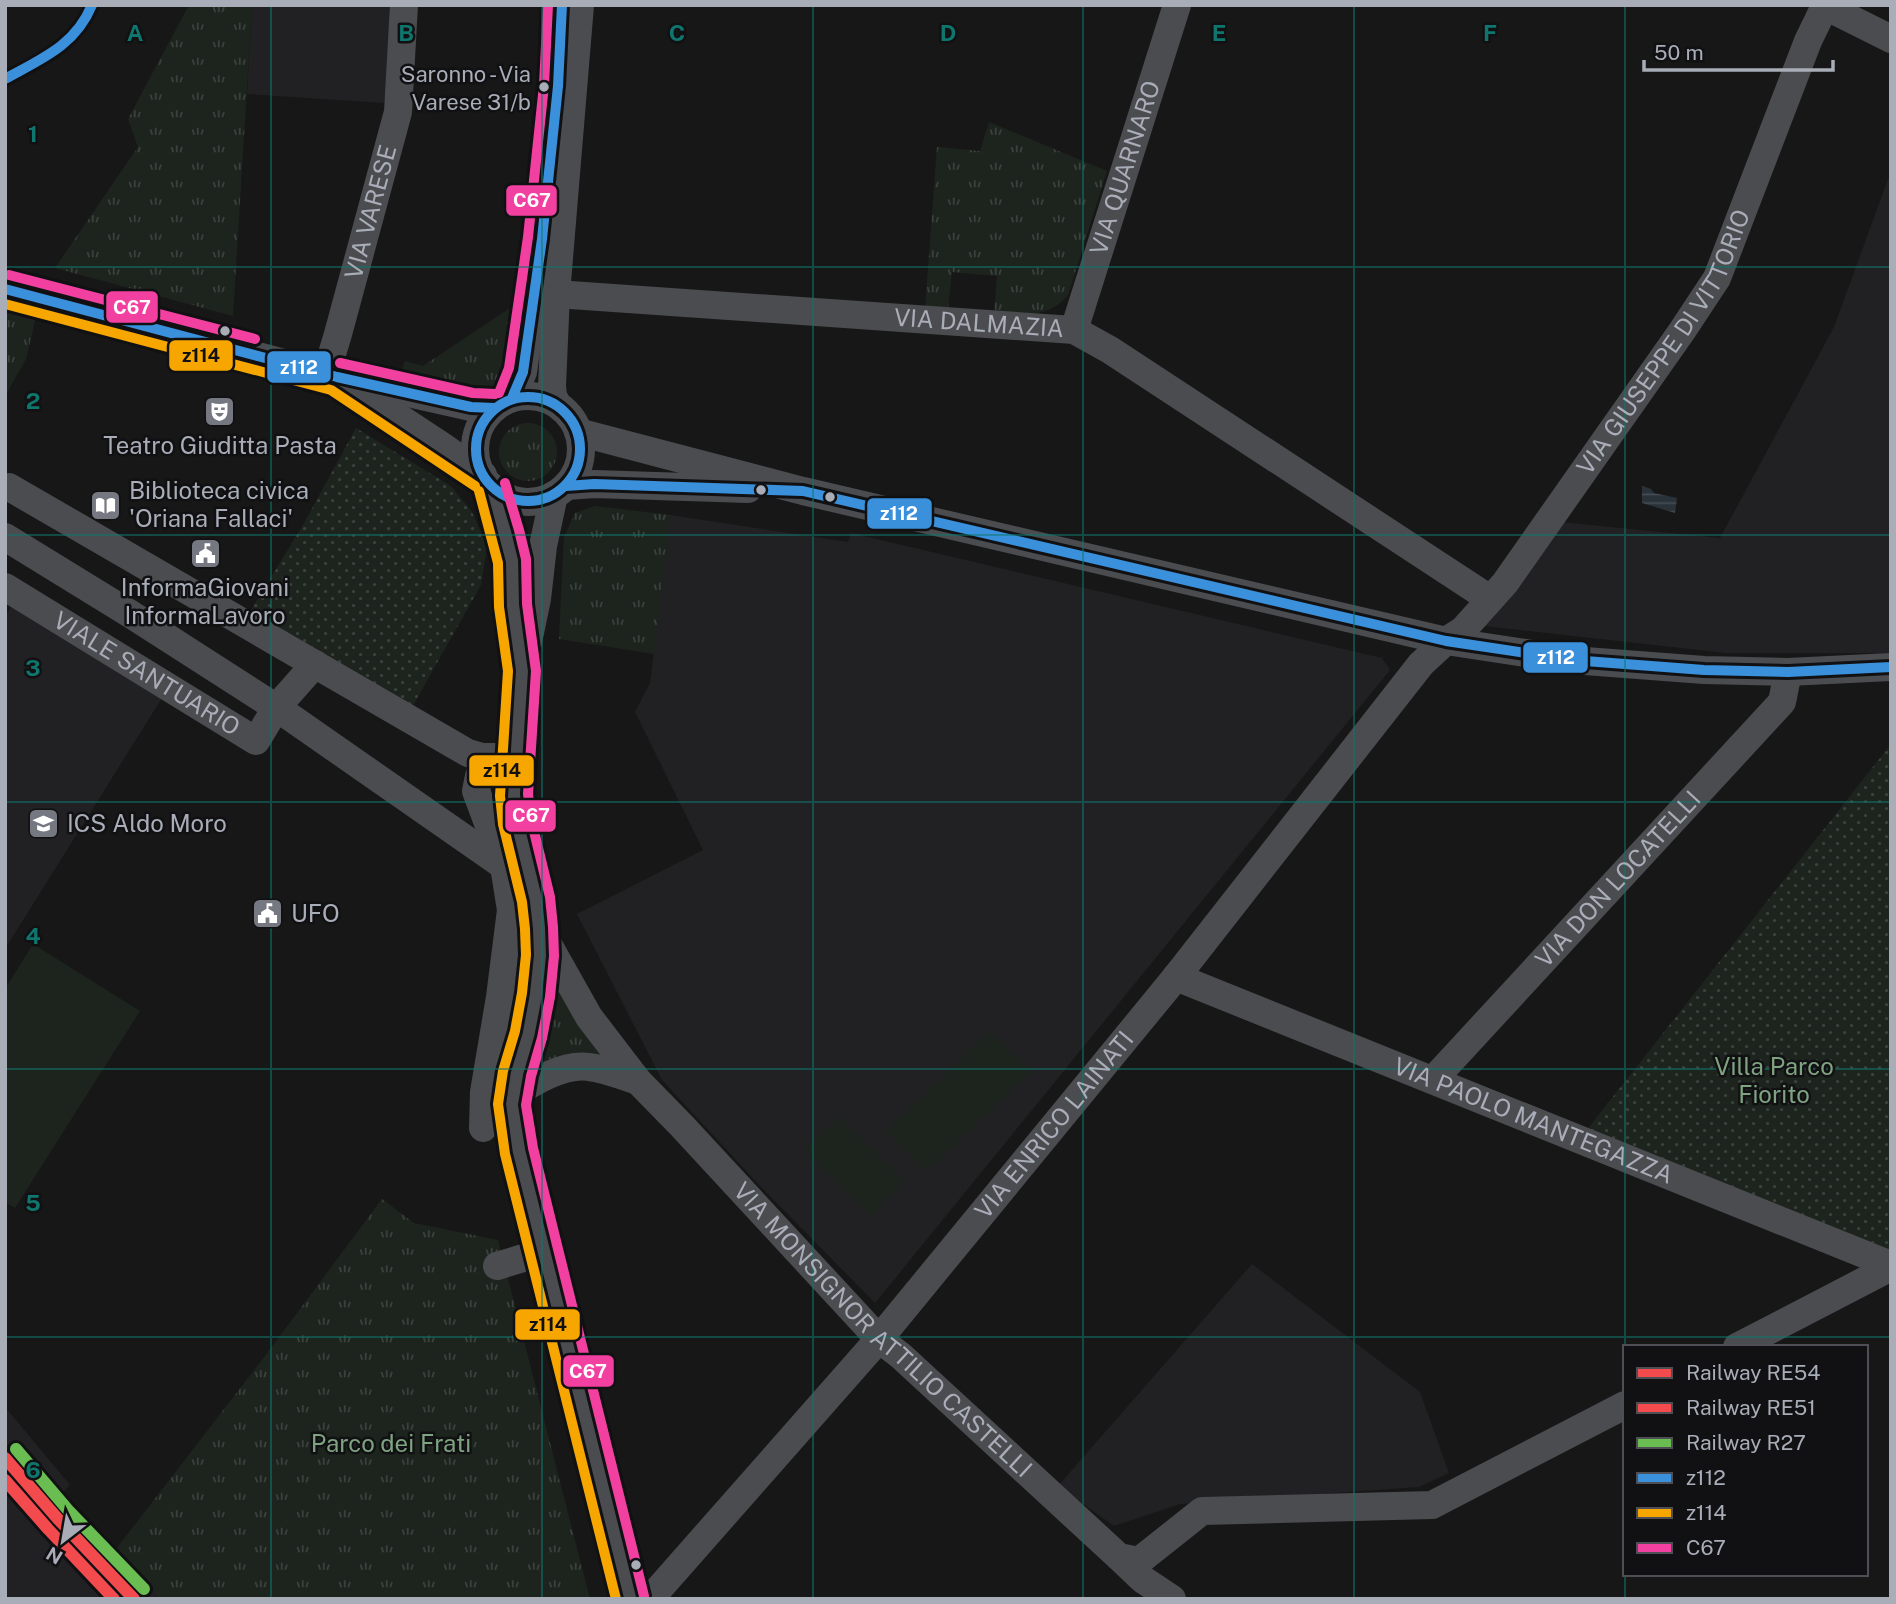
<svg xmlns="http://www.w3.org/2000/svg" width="1896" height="1604" font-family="'Public Sans',sans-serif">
<defs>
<pattern id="grass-tufts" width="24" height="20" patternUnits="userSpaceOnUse" patternTransform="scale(1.75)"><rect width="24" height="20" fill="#1d241e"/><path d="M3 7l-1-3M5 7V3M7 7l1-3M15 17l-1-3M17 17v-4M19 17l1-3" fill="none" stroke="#3b413d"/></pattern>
<pattern id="garden-dots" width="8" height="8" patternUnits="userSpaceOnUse" patternTransform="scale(1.75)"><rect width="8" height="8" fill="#1d241e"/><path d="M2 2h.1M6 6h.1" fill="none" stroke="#3b413d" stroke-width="1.8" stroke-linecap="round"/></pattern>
<pattern id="water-rules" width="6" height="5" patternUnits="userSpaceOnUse" patternTransform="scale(1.75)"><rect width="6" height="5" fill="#2a3239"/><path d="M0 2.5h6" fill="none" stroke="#464d54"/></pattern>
</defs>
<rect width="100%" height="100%" fill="#171717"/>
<path fill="#212123" d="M 252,5 L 393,5 L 389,74 L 384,103 L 247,94 Z
M 1891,171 L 1891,653 L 1726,653 L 1484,626 L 1561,522 L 1720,538 L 1834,327 Z
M 670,515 L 848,542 L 851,533 L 1382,658 L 1390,670 L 875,1303 L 762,1188 L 662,1080 L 577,914 L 703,850 L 635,712 L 650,683 Z
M 12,605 L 162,698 L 5,949 L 5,617 Z
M 1252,1264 L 1420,1392 L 1449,1473 L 1419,1487 L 1180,1504 L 1114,1526 L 1058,1486 Z
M 5,1407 L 70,1485 L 60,1495 L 113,1553 L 159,1599 L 5,1599 Z"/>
<path fill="url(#grass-tufts)" d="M 189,5 L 252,5 L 233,316 L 55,268 L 138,147 L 128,119 Z
M 989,122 L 1107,171 L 1068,295 C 1048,319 1023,314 994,314 L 997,276 L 952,272 L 948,310 L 925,309 L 937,147 L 980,151 Z
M 510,308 L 520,311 L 513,365 L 506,381 L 496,391 L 481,398 L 398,378 L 405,361 L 423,366 Z
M 5,309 L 36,317 L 26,359 L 5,396 Z
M499 452a29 29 0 1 1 58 0a29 29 0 1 1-58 0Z
M 595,506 L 670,515 L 654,654 L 559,639 L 564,537 L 575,513 Z
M 555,976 L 601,1056 C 575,1048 559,1060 535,1071 L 543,1048 Z
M 382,1199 L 414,1223 L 498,1240 L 590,1599 L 159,1599 L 113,1553 L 262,1360 Z"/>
<path fill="url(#garden-dots)" d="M 356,428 L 451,486 L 472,512 L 487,546 L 481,585 L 411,709 L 251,610 L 303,525 Z
M 1891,744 L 1891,1251 L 1586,1131 Z"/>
<path fill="#1d241e" d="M 33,944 L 140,1011 L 15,1208 L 5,1202 L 5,989 Z
M 990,1031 L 1031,1072 L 926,1172 L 886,1131 Z
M 838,1116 L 905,1181 L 871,1216 L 804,1151 Z"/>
<path fill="url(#water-rules)" d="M 1642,486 L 1651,489 L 1654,493 L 1677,498 L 1675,513 L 1642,503 Z"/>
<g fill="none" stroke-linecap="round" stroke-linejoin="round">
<g stroke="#4b4c50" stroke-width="28">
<path d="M 1823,5 L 1891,39"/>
<path d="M 5,289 L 337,377 L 471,407 L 494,408"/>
<path id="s1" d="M 556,294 L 1074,330 L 1110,350 L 1490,599"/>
<path id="s2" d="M 1074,330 L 1177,5"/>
<path id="s3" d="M 326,374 L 338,334 L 398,112 L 404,5"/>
<path d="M 351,386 L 442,446 L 483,475"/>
<circle cx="528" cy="449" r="53"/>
<path d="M 512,398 L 523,372 L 544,221"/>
<path d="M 557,404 L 553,396 L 552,386 L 556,294 L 580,5"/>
<path d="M 578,432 L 803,491 L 1446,641 L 1572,660 L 1704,670 L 1788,672 L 1891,667"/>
<path d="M 566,486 L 594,484 L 748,489"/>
<path d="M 9,487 L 468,753 L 482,757 L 494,757 L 515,766"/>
<path d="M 492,487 L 510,546 L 512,561 L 513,605 L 519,652"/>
<path d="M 554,495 L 543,546 L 537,599 L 522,671 L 515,766 L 514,794 L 517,821 L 536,900 L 539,928 L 540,955 L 538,980 L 531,1025 L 517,1073 L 512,1105 L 519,1151 L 630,1599"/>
<path d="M 5,537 L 132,615 L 283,712 L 504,866 L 508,865"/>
<path id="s4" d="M 5,587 L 256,741 L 276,708 L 315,664"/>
<path d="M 479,776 L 476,791 L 504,866 L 511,910 L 500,997 L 484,1092 L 483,1128"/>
<path id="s5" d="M 539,928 L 589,1017 L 638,1081 L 682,1126 L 879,1339 L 901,1356 L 1119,1557 L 1139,1561 L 1202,1511 L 1432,1505 L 1625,1405"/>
<path id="s6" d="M 1176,977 L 1891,1265"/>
<path id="s7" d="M 1433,1080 L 1782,702 L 1788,672"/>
<path d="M 513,1096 C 532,1082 565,1063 589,1067 C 606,1069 622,1076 638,1081"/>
<path d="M 497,1266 L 543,1252"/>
<path d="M 1737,1347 L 1891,1267"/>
<path d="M 1119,1557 L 1142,1579 L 1172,1599"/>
<path id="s8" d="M 650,1599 L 879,1339 L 1176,977 L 1421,664 L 1446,641 L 1463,630 L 1505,583 L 1682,331 L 1717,278 L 1808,41 L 1825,6"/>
</g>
<defs>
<path id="bus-1" d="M 5,79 C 41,59 75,46 92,5
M 5,289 L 337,377 L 471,407 L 494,408
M476 449a52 52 0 1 1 104 0a52 52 0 1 1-104 0Z
M 512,398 L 523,372 L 542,239 L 558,86 L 562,5
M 566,486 L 594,484 L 803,491 L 1446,641 L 1572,660 L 1704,670 L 1788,672 L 1891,667"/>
<path id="bus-2" d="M 5,304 L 331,390 L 475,486
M 479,491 L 498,563 L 499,607 L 508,671 L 500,796 L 503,824 L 522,902 L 525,929 L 526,955 L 522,993 L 515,1031 L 503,1071 L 498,1104 L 505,1154 L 616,1599"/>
<path id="bus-3" d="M 9,275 L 255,339
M 340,363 L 473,393 L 495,394
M 499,393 L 509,368 L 528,237 L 544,85 L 548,5
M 505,483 L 519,530 L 526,559 L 527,604 L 536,671 L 528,794 L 531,819 L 550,897 L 553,927 L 554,956 L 550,997 L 542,1038 L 531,1076 L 526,1105 L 533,1148 L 644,1596"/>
</defs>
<use href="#bus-1" stroke="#111113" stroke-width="16"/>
<use href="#bus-2" stroke="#111113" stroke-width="16"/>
<use href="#bus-3" stroke="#111113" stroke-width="16"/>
<use href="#bus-1" stroke="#3a90db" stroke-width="10"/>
<use href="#bus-2" stroke="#f7a600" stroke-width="10"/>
<use href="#bus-3" stroke="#f240a1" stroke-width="10"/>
<defs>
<path id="rail-1" d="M 5,1458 L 58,1519 L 134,1599"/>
<path id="rail-2" d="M 5,1480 L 48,1529 L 114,1599"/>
<path id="rail-3" d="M 16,1449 L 68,1510 L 144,1589"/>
</defs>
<use href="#rail-1" stroke="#111113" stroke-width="18"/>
<use href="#rail-2" stroke="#111113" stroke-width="18"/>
<use href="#rail-3" stroke="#111113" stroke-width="18"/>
<use href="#rail-1" stroke="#f34a4e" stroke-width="12"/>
<use href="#rail-2" stroke="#f34a4e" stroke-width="12"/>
<use href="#rail-3" stroke="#69bd51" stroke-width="12"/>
</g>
<path fill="none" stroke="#0f766e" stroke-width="2" stroke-opacity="0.55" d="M 271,5 L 271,1599M 542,5 L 542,1599M 813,5 L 813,1599M 1083,5 L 1083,1599M 1354,5 L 1354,1599M 1625,5 L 1625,1347M 5,267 L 1891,267M 5,535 L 1891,535M 5,802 L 1891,802M 5,1069 L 1891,1069M 5,1337 L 1891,1337M 1625,1574 L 1625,1599"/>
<defs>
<symbol id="theatre-square" viewBox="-11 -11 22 22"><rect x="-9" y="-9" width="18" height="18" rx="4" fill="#757880" stroke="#111113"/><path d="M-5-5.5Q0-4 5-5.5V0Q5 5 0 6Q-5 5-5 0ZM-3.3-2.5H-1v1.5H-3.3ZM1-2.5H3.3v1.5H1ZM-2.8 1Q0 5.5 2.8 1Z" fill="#fff"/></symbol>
<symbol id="library-square" viewBox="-11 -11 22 22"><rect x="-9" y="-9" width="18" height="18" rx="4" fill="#757880" stroke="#111113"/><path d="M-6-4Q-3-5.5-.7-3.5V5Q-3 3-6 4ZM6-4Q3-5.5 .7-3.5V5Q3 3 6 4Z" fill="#fff"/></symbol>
<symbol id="civic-square" viewBox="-11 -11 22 22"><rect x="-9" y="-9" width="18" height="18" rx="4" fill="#757880" stroke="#111113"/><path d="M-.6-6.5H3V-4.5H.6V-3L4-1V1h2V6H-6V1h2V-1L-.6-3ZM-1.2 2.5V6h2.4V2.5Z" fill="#fff"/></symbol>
<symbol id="school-square" viewBox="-11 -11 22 22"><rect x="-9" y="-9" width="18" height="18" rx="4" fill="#757880" stroke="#111113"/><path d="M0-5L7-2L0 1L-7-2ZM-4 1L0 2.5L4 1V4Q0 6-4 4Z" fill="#fff"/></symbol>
</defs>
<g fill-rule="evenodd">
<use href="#theatre-square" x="202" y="394" width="35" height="35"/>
<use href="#library-square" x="88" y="488" width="35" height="35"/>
<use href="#civic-square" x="188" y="536" width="35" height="35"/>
<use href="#school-square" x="26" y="806" width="35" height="35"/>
<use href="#civic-square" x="250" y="896" width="35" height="35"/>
</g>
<g fill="#a8adb8" stroke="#111113" stroke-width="2.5">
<circle cx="544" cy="87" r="6"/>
<circle cx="225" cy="331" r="6"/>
<circle cx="761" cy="490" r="6"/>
<circle cx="830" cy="497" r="6"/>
<circle cx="636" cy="1565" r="6"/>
</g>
<g text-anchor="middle" stroke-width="5" stroke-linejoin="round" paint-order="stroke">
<g font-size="22" fill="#a8adb8" stroke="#111113" text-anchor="end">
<text x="531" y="82">Saronno - Via<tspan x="531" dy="28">Varese 31/b</tspan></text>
</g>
<g font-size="24" fill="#a8adb8" stroke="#111113">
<text dy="8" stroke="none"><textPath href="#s2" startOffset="170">VIA QUARNARO</textPath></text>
<text dy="8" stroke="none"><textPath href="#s3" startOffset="168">VIA VARESE</textPath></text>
<text dy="8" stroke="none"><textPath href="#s1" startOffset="424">VIA DALMAZIA</textPath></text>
<text dy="8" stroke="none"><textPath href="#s8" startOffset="1619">VIA GIUSEPPE DI VITTORIO</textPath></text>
<text dy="8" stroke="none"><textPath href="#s4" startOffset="166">VIALE SANTUARIO</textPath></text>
<text dy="8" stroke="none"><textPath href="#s7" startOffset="273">VIA DON LOCATELLI</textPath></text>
<text dy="8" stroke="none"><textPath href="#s6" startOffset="385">VIA PAOLO MANTEGAZZA</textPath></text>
<text dy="8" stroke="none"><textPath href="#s8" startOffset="623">VIA ENRICO LAINATI</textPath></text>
<text dy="8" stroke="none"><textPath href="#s5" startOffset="532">VIA MONSIGNOR ATTILIO CASTELLI</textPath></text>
</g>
<g font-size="24" fill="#a8adb8" stroke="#111113" text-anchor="start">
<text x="220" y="454" text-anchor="middle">Teatro Giuditta Pasta</text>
<text x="129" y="499">Biblioteca civica<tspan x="129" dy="28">'Oriana Fallaci'</tspan></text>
<text x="205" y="596" text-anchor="middle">InformaGiovani<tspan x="205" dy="28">InformaLavoro</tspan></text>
<text x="67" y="832">ICS Aldo Moro</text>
<text x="291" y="922">UFO</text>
</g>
<g font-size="24" fill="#7fa381" stroke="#111113">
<text x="1774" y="1075">Villa Parco<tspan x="1774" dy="28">Fiorito</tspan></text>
<text x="391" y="1452">Parco dei Frati</text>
</g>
</g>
<g font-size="23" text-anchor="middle" font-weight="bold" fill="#0f766e" stroke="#111113" stroke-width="5" stroke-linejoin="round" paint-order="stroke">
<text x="135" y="41">A</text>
<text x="406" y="41">B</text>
<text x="677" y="41">C</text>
<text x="948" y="41">D</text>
<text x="1219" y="41">E</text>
<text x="1490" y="41">F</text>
<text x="33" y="142">1</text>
<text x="33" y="409">2</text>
<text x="33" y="676">3</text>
<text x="33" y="944">4</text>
<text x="33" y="1211">5</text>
<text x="33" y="1478">6</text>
</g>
<g stroke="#111113" stroke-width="2.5">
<rect x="505" y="184" width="53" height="33" rx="7" fill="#f240a1"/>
<rect x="105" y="290" width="54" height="34" rx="7" fill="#f240a1"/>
<rect x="168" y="339" width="66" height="33" rx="7" fill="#f7a600"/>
<rect x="266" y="350" width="66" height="34" rx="7" fill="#3a90db"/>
<rect x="866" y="497" width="67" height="33" rx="7" fill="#3a90db"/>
<rect x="1522" y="641" width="67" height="33" rx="7" fill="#3a90db"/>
<rect x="468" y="754" width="67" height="33" rx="7" fill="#f7a600"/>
<rect x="504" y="799" width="53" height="34" rx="7" fill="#f240a1"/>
<rect x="514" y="1308" width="67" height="33" rx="7" fill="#f7a600"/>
<rect x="562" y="1354" width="53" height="34" rx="7" fill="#f240a1"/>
</g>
<g font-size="19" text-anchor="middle" font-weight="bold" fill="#fff">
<text x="532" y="207">C67</text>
<text x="132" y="314">C67</text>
<text x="299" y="374">z112</text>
<text x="899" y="520">z112</text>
<text x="1556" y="664">z112</text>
<text x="531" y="822">C67</text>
<text x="588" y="1378">C67</text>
</g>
<g font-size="19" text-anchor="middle" font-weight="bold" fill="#111">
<text x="201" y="362">z114</text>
<text x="502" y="777">z114</text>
<text x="548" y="1331">z114</text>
</g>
<rect width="1896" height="1604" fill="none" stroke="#a8adb8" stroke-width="14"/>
<rect x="1623" y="1345" width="245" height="231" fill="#111113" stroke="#4d4f55" stroke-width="2"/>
<rect x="1637" y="1368" width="35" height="10" fill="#f34a4e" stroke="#4d4f55" stroke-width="2"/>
<text x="1686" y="1380" font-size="21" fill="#a8adb8">Railway RE54</text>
<rect x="1637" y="1403" width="35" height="10" fill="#f34a4e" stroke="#4d4f55" stroke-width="2"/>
<text x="1686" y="1415" font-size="21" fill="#a8adb8">Railway RE51</text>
<rect x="1637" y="1438" width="35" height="10" fill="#69bd51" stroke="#4d4f55" stroke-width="2"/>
<text x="1686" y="1450" font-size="21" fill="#a8adb8">Railway R27</text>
<rect x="1637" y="1473" width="35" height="10" fill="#3a90db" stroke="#4d4f55" stroke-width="2"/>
<text x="1686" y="1485" font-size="21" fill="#a8adb8">z112</text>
<rect x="1637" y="1508" width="35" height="10" fill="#f7a600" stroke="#4d4f55" stroke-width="2"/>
<text x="1686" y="1520" font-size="21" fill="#a8adb8">z114</text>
<rect x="1637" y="1543" width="35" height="10" fill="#f240a1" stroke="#4d4f55" stroke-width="2"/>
<text x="1686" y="1555" font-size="21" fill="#a8adb8">C67</text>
<g transform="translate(63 1541) rotate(211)" stroke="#111113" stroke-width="5" paint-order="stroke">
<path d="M0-5L12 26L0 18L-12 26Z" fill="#a8adb8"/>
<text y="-10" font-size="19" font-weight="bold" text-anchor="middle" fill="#a8adb8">N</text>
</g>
<path d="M1644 60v10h189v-10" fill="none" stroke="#a8adb8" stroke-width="3.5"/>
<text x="1654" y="60" font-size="21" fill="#a8adb8" stroke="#111113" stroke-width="5" paint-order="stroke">50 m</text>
</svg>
